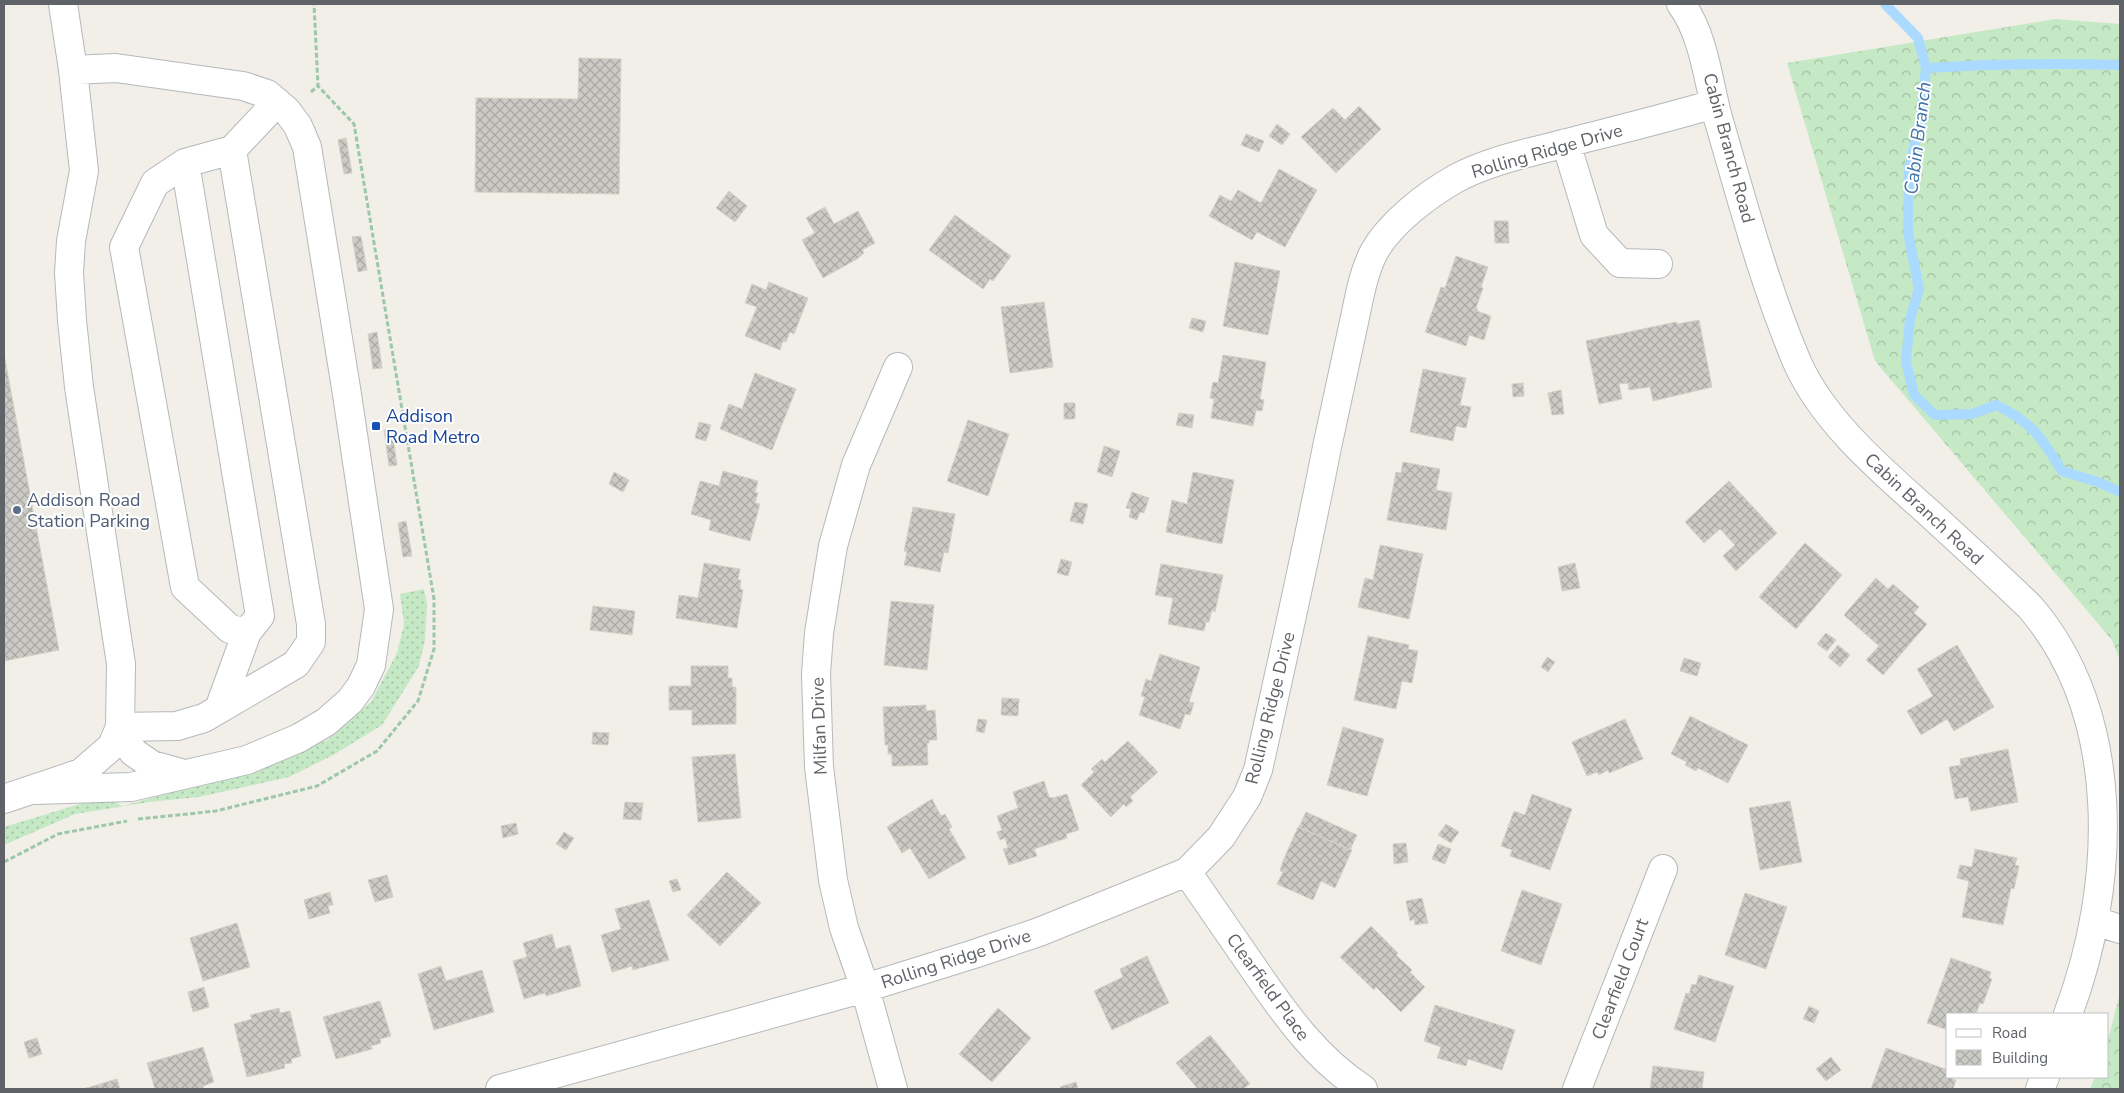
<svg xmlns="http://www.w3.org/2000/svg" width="2124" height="1093" font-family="'Nunito Sans',sans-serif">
<defs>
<pattern id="grass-dots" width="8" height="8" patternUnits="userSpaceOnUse" patternTransform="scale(1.25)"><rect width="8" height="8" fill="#c5e8c5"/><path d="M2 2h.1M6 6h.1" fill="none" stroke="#a3c0a4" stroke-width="1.8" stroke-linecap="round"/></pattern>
<pattern id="forest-crowns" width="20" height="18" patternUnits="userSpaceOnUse" patternTransform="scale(1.25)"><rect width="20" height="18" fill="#c5e8c5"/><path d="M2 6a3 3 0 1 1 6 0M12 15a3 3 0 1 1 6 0" fill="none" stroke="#a3c0a4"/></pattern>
<pattern id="building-cross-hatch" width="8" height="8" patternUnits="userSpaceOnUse" patternTransform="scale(1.25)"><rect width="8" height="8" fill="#cccac5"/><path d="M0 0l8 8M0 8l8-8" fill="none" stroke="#a9a8a4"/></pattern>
</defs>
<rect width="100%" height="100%" fill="#f1efe8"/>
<path fill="url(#grass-dots)" d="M 424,589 L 427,604 L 425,640 L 419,666 L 382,725 L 335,754 L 289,777 L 199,797 L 149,802 L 75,814 L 4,845 L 4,827 L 103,797 L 123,806 L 285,759 L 327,740 L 371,702 L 397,653 L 404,624 L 400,594 Z"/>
<path fill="url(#forest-crowns)" d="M 2056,19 L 2120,24 L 2120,660 L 2112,640 L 1875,361 L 1787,63 Z
M 2120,993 L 2120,1089 L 2090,1089 L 2095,1077 L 2108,1077 L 2108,1040 Z"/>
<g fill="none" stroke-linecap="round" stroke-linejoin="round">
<path stroke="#aadaff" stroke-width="10" d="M 1885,4 L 1918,38 L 1926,68 L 1921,119 L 1909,167 L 1908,232 L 1919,289 L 1910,319 L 1906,361 L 1914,395 L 1935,415 L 1972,414 L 1996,405 C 2032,422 2042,438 2062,471 L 2098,482 L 2120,492
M 1926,68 C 1991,64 2055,63 2120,65"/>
</g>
<path fill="url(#building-cross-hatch)" stroke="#d6d1c6" d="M 579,58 L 621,59 L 619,194 L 475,192 L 476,98 L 578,99 Z
M 1359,106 L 1381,129 L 1336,173 L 1301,137 L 1333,108 L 1345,120 Z
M 1277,124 L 1290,134 L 1282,145 L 1269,136 Z
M 1246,134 L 1264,141 L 1259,152 L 1241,145 Z
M 346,138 L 352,173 L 344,174 L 338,140 Z
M 1279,169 L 1317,190 L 1285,247 L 1257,232 L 1252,240 L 1209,216 L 1220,195 L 1231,201 L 1238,190 L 1261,203 Z
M 729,191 L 747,206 L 735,222 L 716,208 Z
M 825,207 L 834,224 L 858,211 L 875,243 L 862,250 L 864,253 L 857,259 L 823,278 L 802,240 L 815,233 L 806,218 Z
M 955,215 L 1011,256 L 993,281 L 990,279 L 983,289 L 929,250 Z
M 1494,221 L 1508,221 L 1509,243 L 1495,243 Z
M 361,236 L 367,270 L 358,272 L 352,237 Z
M 1456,256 L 1488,267 L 1481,287 L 1483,288 L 1476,308 L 1478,309 L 1477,311 L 1491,316 L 1484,340 L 1469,335 L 1466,346 L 1425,332 L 1441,287 L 1445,288 Z
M 1235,262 L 1280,271 L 1268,335 L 1223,326 Z
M 769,282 L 808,298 L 794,334 L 790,332 L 786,342 L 783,341 L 780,350 L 745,336 L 757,307 L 745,303 L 752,284 L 766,290 Z
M 1044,302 L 1053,367 L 1010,373 L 1001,307 Z
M 1192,318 L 1206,321 L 1203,332 L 1189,328 Z
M 1699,320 L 1712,387 L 1653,401 L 1650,387 L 1629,390 L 1628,383 L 1619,384 L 1622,399 L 1599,404 L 1586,341 L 1676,322 L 1677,324 Z
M 377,332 L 382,368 L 373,369 L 368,334 Z
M 4,354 L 59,650 L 4,661 Z
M 1223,355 L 1266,362 L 1260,399 L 1264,400 L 1262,411 L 1256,410 L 1253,426 L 1211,418 L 1214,399 L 1210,398 L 1213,382 L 1218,383 Z
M 1423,369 L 1466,378 L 1460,405 L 1471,407 L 1466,428 L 1456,426 L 1453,441 L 1410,432 Z
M 755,373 L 796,389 L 772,450 L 720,429 L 729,404 L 742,409 Z
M 1523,383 L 1524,396 L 1513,397 L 1512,384 Z
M 1561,390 L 1564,414 L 1552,415 L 1548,393 Z
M 1064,403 L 1075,403 L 1075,419 L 1064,419 Z
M 1179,413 L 1194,415 L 1192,428 L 1176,425 Z
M 968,420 L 1009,434 L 988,496 L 947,481 Z
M 699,422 L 711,425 L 706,441 L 695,438 Z
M 392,429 L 397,465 L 389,466 L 384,430 Z
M 1104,446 L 1120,451 L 1112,477 L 1097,472 Z
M 1403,462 L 1440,469 L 1436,490 L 1452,493 L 1446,530 L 1387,520 L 1396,472 L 1401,473 Z
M 723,471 L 758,481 L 755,492 L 758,493 L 755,503 L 760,504 L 750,541 L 709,530 L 711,520 L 691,514 L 700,481 L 719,486 Z
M 614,472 L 629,480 L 623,492 L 609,484 Z
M 1193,472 L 1234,480 L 1222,544 L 1166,532 L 1172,500 L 1187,504 Z
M 1729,481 L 1777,533 L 1736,571 L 1723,556 L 1735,545 L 1720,529 L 1704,543 L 1685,522 Z
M 1132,492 L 1149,498 L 1144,513 L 1140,512 L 1137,520 L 1129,517 L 1131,509 L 1126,508 Z
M 1075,502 L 1088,504 L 1083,524 L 1070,521 Z
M 913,507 L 955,514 L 948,553 L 944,552 L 940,572 L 904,565 L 907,552 L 904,551 Z
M 406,521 L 412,556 L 403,557 L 398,523 Z
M 1805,543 L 1842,575 L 1796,629 L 1759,597 Z
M 1380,545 L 1423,554 L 1409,619 L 1358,607 L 1365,578 L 1373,580 Z
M 1061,559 L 1072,562 L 1068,576 L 1057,573 Z
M 704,563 L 740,569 L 738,580 L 741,580 L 740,589 L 743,590 L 737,628 L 676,618 L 679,595 L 698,598 Z
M 1575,563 L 1580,588 L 1562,591 L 1558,567 Z
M 1161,564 L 1223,575 L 1215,612 L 1212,610 L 1209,622 L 1206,622 L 1204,631 L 1168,624 L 1173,598 L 1155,595 Z
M 1876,578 L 1888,589 L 1893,584 L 1919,607 L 1914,613 L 1927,624 L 1883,675 L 1866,660 L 1879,646 L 1844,615 Z
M 891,601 L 934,605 L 927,670 L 884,665 Z
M 593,606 L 635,611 L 632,635 L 590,630 Z
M 1826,633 L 1836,640 L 1827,651 L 1817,644 Z
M 1368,636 L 1409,645 L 1408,649 L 1418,651 L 1412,683 L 1402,681 L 1396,709 L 1354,700 Z
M 1838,645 L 1850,655 L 1840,667 L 1828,657 Z
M 1957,645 L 1994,707 L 1954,731 L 1947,719 L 1921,735 L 1907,711 L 1933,696 L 1917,669 Z
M 1160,654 L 1200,667 L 1189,702 L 1194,703 L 1190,715 L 1185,714 L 1180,729 L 1139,715 L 1145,697 L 1141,696 L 1146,679 L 1151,681 Z
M 1547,657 L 1555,662 L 1548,672 L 1541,667 Z
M 1684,658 L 1701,663 L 1697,676 L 1680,671 Z
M 691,666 L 728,666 L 728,678 L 732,678 L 732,687 L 736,687 L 736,724 L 692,725 L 692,710 L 669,710 L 669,686 L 691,686 Z
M 1002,698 L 1019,699 L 1018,716 L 1001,715 Z
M 926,705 L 926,711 L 935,710 L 937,740 L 929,740 L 929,743 L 927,743 L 928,765 L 892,766 L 892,754 L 888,754 L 888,745 L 885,745 L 883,707 Z
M 1690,716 L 1748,745 L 1728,783 L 1698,768 L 1696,771 L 1685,765 L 1687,762 L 1671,754 Z
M 978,719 L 987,720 L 984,733 L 976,731 Z
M 1625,719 L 1643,759 L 1609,773 L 1608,770 L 1599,775 L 1597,772 L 1587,776 L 1572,742 Z
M 1343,727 L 1384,739 L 1367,796 L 1327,785 Z
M 593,732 L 609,733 L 608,745 L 592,744 Z
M 1128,741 L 1158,772 L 1130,797 L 1133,801 L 1126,807 L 1124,804 L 1111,817 L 1081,785 L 1094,772 L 1091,769 L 1102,759 L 1105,762 Z
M 2008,749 L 2018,802 L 1971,811 L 1968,797 L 1955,799 L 1949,767 L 1961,765 L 1960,759 Z
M 735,754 L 741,818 L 698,822 L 692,757 Z
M 1044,781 L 1049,797 L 1053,798 L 1067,794 L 1079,830 L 1066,834 L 1067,838 L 1034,849 L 1037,856 L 1009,865 L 1003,849 L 1008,848 L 1005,838 L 1000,840 L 997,832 L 1002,830 L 997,816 L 1018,808 L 1013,792 Z
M 1532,794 L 1572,809 L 1550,870 L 1510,856 L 1512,850 L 1501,846 L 1514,811 L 1525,815 Z
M 932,799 L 941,816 L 945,814 L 952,827 L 949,829 L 966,858 L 929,879 L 910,848 L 902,853 L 887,827 Z
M 1790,801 L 1802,862 L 1760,870 L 1749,808 Z
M 625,802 L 643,803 L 641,820 L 623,819 Z
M 1306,812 L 1357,835 L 1350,850 L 1299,827 Z
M 516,823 L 518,834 L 503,838 L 501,826 Z
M 1446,824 L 1459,832 L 1451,843 L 1438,835 Z
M 1298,827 L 1352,850 L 1335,888 L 1321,881 L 1313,900 L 1277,884 L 1283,872 L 1280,871 L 1283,861 Z
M 564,832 L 574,838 L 566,850 L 556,844 Z
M 1406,843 L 1408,862 L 1394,864 L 1393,844 Z
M 1438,844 L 1451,849 L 1445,864 L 1432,859 Z
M 1975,849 L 2017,858 L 2015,865 L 2019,866 L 2014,889 L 2011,888 L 2003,925 L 1962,917 L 1969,881 L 1957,878 L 1960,865 L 1972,867 Z
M 727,872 L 761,903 L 720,946 L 687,915 Z
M 387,875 L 393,897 L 375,902 L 368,880 Z
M 677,879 L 681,890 L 673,892 L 669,881 Z
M 1522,890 L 1562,904 L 1541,965 L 1501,951 Z
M 330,892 L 333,905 L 328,906 L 330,913 L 309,919 L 304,900 Z
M 1745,893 L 1787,907 L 1766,969 L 1725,955 Z
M 1422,898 L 1428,923 L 1415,925 L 1414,919 L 1410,921 L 1406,901 Z
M 649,900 L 669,960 L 633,970 L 632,966 L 612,972 L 601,935 L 621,929 L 615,909 Z
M 237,923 L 250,967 L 203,981 L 190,938 Z
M 1371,926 L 1398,953 L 1396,955 L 1412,970 L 1410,972 L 1425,987 L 1401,1012 L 1376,987 L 1374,990 L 1340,957 Z
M 552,934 L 556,949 L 570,945 L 581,986 L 546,996 L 545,993 L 524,999 L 513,961 L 527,957 L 523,943 Z
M 1147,956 L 1169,1003 L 1112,1030 L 1094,991 L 1123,977 L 1120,969 Z
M 1951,958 L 1991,972 L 1989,978 L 1992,979 L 1983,1004 L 1980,1003 L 1976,1014 L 1948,1014 L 1948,1030 L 1927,1023 Z
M 441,966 L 446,981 L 482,970 L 494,1012 L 434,1030 L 418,974 Z
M 1699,975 L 1734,986 L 1715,1042 L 1674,1029 L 1686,993 L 1689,994 L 1692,984 L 1696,985 Z
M 204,987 L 209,1007 L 193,1012 L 188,992 Z
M 380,1001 L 391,1036 L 380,1039 L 381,1043 L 371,1046 L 372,1049 L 336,1059 L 323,1017 Z
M 1435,1005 L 1515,1030 L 1502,1070 L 1468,1059 L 1466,1066 L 1437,1058 L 1441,1047 L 1424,1041 Z
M 1809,1006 L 1819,1011 L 1814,1023 L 1803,1019 Z
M 279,1008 L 280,1013 L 290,1011 L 301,1056 L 291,1059 L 292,1063 L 284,1064 L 285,1068 L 247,1077 L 234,1024 L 252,1019 L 250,1015 Z
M 998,1008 L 1031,1038 L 992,1082 L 959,1054 Z
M 1210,1035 L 1250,1084 L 1243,1089 L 1198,1089 L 1176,1063 Z
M 37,1038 L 42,1054 L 29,1058 L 24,1042 Z
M 203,1047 L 214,1082 L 203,1086 L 203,1089 L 155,1089 L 147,1063 Z
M 1886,1048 L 1948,1070 L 1948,1077 L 1953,1077 L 1952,1079 L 1956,1080 L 1953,1089 L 1871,1089 Z
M 1831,1057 L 1841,1070 L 1826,1081 L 1816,1069 Z
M 1653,1066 L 1704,1072 L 1702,1089 L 1650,1089 Z
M 117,1079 L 120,1089 L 83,1089 Z
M 1076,1082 L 1078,1089 L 1061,1089 L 1060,1087 Z"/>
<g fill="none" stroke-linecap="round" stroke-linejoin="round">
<defs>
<path id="minor" d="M 1681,4 C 1704,35 1708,81 1718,118 C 1742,200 1764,284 1797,362 C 1823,421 1881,470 1928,512 C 1962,543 1997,575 2030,607 C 2124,716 2116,887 2068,1014
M 1566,143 L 1594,235 L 1620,263 L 1658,264
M 185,163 L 260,616 L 247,632 L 219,709
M 247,632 L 230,629 L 185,587 L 124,247 L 155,183 L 185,163 L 232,150 L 277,102
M 120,727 L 177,726 L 204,718 L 296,664 L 311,642 L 311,624 L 232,150
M 120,727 L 133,752 L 152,765 L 184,774
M 35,790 L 131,787 L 247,760 L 299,738 L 326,722 L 350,701 L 361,686 L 371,665 L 379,609 L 346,388 L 307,147 L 298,126 L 287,111 L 267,94 L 243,86 L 116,68 L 73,70
M 4,799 L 81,773 L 112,746 L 120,727 L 121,664 L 79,387 L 72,320 L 69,273 L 71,241 L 84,171 L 73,70 L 63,4
M 1187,872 C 1210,905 1233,939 1256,972 C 1287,1017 1317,1059 1363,1089
M 2095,921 L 2120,929
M 500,1089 L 865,988 L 974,954 L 1039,932 L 1187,872 L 1221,837 L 1247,797 L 1258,770 C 1282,662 1306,555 1327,447 C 1336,405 1345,364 1354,322 C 1359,299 1363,273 1374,252 C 1390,223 1427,195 1455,179 C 1484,163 1519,155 1551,147 C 1605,133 1660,120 1714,104
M 893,1089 L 865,988 L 844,928 L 833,880 L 819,767 L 816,674 L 819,633 L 833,546 L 856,465 L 898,367
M 1577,1089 L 1663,869
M 2040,1089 L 2045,1077"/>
</defs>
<use href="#minor" stroke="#b5b8bc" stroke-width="30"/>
<path stroke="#9cc7a9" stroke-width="3" stroke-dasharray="5 2.5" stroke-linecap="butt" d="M 311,92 L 318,86 L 314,4
M 138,819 L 216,811 L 317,786 L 377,751 L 418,701 L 434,649 L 434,599 L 354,124 L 318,86
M 4,862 L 58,834 L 127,821"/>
<use href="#minor" stroke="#fff" stroke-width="28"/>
</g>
<rect fill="#1a4fb4" stroke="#fff" stroke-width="2" x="371" y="421" width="10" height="10" rx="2.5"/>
<circle fill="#5c6f8a" stroke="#fff" stroke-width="2" cx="17" cy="510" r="5"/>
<g text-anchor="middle" stroke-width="4" stroke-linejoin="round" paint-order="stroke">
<g font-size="18" fill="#5f6368" stroke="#fff">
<text transform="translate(1729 148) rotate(75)" y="6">Cabin Branch Road</text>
<text transform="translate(1547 151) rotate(-16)" y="6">Rolling Ridge Drive</text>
<text transform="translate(1924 509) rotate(43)" y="6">Cabin Branch Road</text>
<text transform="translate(1270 708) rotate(-76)" y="6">Rolling Ridge Drive</text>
<text transform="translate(819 726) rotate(-92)" y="6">Milfan Drive</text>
<text transform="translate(956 959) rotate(-18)" y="6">Rolling Ridge Drive</text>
<text transform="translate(1620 979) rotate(-69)" y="6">Clearfield Court</text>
<text transform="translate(1268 987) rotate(54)" y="6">Clearfield Place</text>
</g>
<g font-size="18" fill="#164399" stroke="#fff" text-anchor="start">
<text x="386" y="422">Addison<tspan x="386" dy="21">Road Metro</tspan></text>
</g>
<g font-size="18" fill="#4e5e75" stroke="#fff" text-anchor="start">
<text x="27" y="506">Addison Road<tspan x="27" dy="21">Station Parking</tspan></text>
</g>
<g font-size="19" font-style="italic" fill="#4174aa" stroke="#fff">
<text transform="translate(1917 138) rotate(-83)" y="7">Cabin Branch</text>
</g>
</g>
<rect width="2124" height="1093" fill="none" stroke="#5f6368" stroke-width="10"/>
<rect x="1946" y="1013" width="162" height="65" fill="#ffffff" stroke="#bfc1c3"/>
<rect x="1956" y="1029" width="25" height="8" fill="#ffffff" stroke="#bfc1c3"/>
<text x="1992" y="1038" font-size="15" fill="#5f6368">Road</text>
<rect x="1956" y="1050" width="25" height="15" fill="url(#building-cross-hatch)" stroke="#bfc1c3"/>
<text x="1992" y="1063" font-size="15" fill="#5f6368">Building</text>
</svg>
